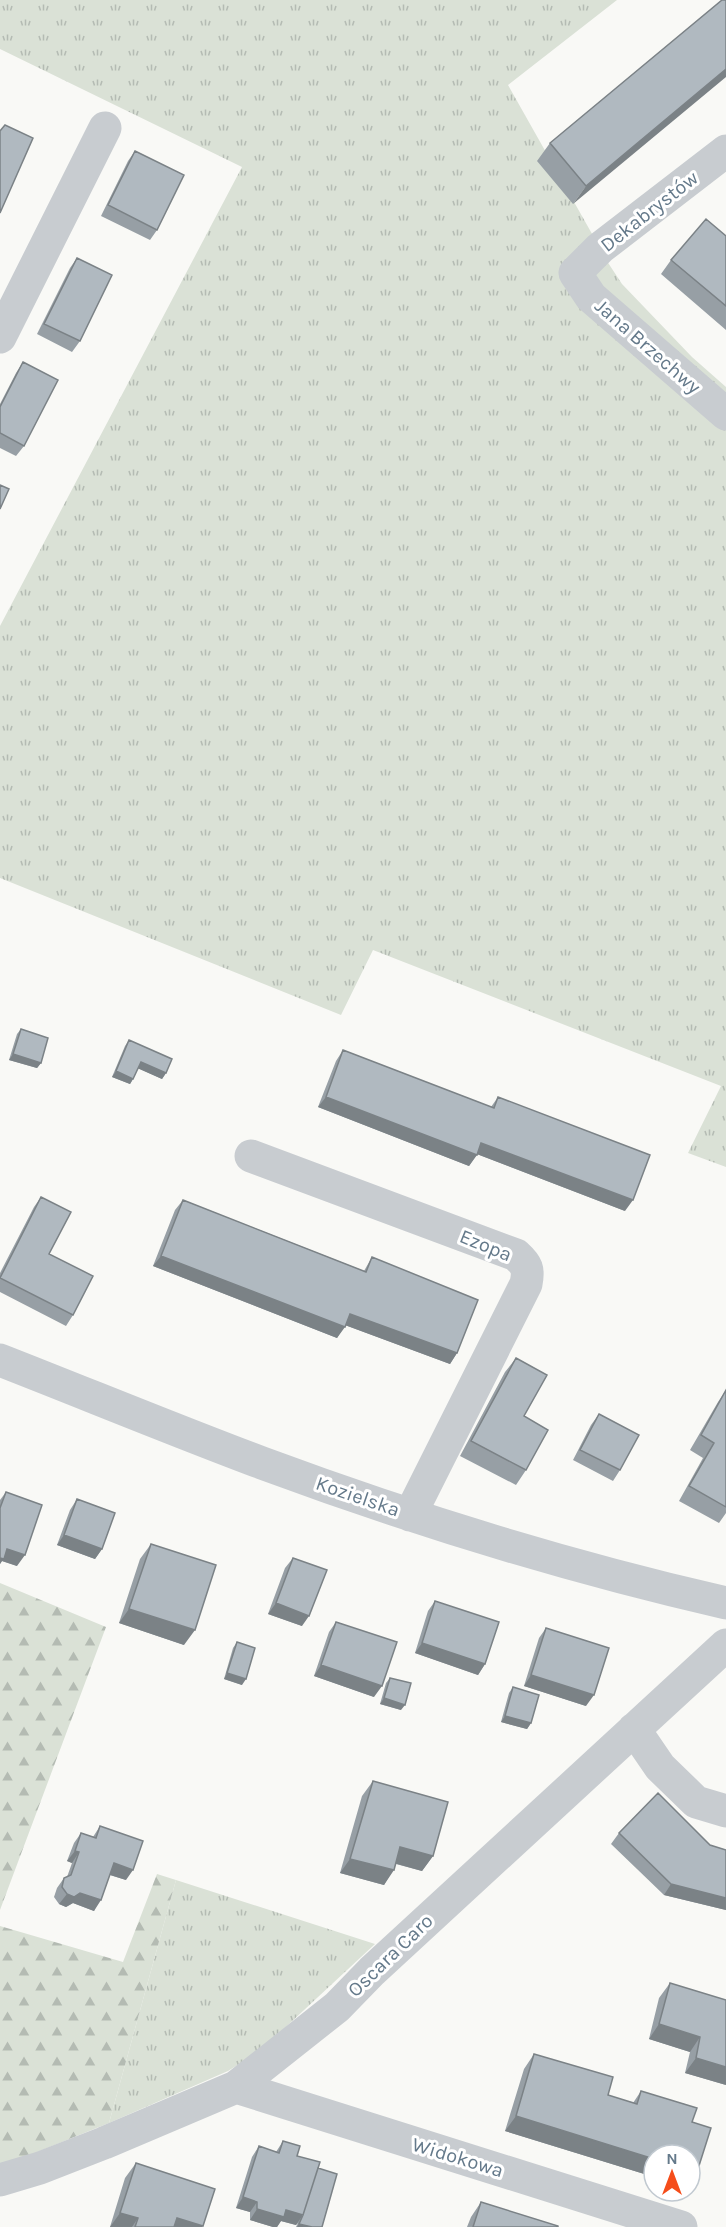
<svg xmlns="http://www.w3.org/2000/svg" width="726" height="2227" font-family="Karla,sans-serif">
<defs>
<pattern id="grass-tufts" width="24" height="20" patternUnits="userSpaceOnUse" patternTransform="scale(1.5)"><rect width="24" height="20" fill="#dae1d6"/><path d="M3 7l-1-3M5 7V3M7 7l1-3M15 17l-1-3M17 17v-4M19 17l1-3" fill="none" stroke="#b4bbb3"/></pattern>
<pattern id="forest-firs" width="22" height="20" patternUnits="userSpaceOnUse" patternTransform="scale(1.5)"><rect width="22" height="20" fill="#dae1d6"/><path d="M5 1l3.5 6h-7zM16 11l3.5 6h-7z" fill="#b4bbb3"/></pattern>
</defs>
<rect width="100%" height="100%" fill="#f9f9f6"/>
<path fill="url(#grass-tufts)" d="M 0,0 L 617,0 L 508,85 L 600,248 L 599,249 L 622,284 L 692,357 L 726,387 L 726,1167 L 688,1153 L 721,1086 L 373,950 L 341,1015 L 0,878 L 0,626 L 242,167 L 0,49 Z
M 176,1880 L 375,1944 L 260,2051 L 228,2071 L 109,2123 Z"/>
<path fill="url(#forest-firs)" d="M 0,1583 L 106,1627 L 0,1910 Z
M 157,1874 L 176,1880 L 109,2123 L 0,2167 L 0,1926 L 123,1962 Z"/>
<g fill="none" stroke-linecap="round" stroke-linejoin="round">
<path stroke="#c8ccd0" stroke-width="33" d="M 726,151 L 600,248 L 575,273 L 591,297 L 726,414
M 0,337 L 105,128
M 251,1156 L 516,1255 C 527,1265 529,1269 526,1284 L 410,1515
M 0,1360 C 87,1394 174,1430 262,1463 C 413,1519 569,1567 726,1603
M 634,1729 L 660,1767 L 696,1802 L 726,1811
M 236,2087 L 681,2227
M 0,2180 L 40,2168 L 104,2143 L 236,2087 L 337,2007 L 372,1971 L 726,1645"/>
</g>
<path fill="#979fa5" d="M 722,0 L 573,204 L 537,161 L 550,143 Z
M 135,151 L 157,230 L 150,240 L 101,216 L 128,161 Z
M 726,236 L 726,330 L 661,274 L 671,260 Z
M 77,258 L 80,341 L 72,352 L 37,334 L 70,268 Z
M 23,362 L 24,446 L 16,456 L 0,448 L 0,404 L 16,373 Z
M 21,1029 L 41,1063 L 37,1068 L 9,1060 L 17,1034 Z
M 129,1040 L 166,1073 L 162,1079 L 138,1068 L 133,1079 L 130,1084 L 112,1077 L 125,1046 Z
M 343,1050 L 491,1107 L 498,1097 L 625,1211 L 477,1154 L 469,1166 L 318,1107 L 336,1061 Z
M 41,1197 L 49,1254 L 73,1315 L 66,1326 L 0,1292 L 0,1273 L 34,1207 Z
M 183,1200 L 364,1271 L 372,1257 L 457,1353 L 450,1364 L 345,1325 L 337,1338 L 153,1266 L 175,1210 Z
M 516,1358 L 524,1416 L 526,1470 L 516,1485 L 460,1456 L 505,1372 Z
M 726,1390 L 726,1513 L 719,1523 L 679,1501 L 703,1458 L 690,1450 L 718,1402 Z
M 599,1414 L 620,1470 L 613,1481 L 573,1460 L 591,1425 Z
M 6,1492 L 17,1566 L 2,1561 L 0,1564 L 0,1500 Z
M 77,1499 L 102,1549 L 95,1559 L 57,1545 L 70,1510 Z
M 151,1544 L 184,1645 L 119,1623 L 140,1559 Z
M 293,1558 L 302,1626 L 268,1614 L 285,1568 Z
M 435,1601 L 485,1664 L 478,1675 L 415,1653 L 428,1611 Z
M 336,1622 L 374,1697 L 314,1676 L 329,1632 Z
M 546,1628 L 586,1706 L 524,1686 L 539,1638 Z
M 237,1642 L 242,1685 L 224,1679 L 233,1648 Z
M 390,1678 L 401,1710 L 380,1704 L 386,1683 Z
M 513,1687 L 531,1723 L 527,1729 L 501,1722 L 509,1693 Z
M 373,1781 L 433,1856 L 422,1871 L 396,1864 L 384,1885 L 340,1873 L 362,1796 Z
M 100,1826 L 126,1880 L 110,1875 L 94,1911 L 73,1903 L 66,1907 L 59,1904 L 54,1897 L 57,1888 L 64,1878 L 67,1877 L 72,1863 L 67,1861 L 74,1843 L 81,1833 L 93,1837 Z
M 619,1833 L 710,1845 L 726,1850 L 726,1910 L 664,1895 L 611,1844 Z
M 670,1983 L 726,2085 L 685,2073 L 690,2052 L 649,2039 L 659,1998 Z
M 534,2054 L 608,2095 L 633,2103 L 641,2091 L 692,2122 L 697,2172 L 690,2183 L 690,2155 L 654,2155 L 654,2177 L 505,2131 L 524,2069 Z
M 283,2141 L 297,2156 L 318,2168 L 322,2227 L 296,2227 L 298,2223 L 296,2225 L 281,2221 L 277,2227 L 273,2227 L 250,2220 L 250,2212 L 236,2208 L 252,2157 L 259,2146 L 276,2152 Z
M 136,2163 L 202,2227 L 110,2227 L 125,2178 Z
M 481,2202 L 558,2227 L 467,2227 L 471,2217 Z"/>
<path fill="#7b8286" d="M 726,69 L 726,77 L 573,204 L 586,186 Z
M 13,1054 L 41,1063 L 37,1068 L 9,1060 Z
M 141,1062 L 166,1073 L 162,1079 L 137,1068 Z
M 116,1071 L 133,1079 L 130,1084 L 112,1077 Z
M 326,1097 L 477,1155 L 469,1166 L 318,1107 Z
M 481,1143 L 633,1200 L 625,1211 L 474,1153 Z
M 161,1256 L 345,1327 L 337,1338 L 153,1266 Z
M 350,1314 L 457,1353 L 450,1364 L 342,1324 Z
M 64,1535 L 102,1549 L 95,1559 L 57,1545 Z
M 7,1549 L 25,1555 L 17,1566 L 2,1561 L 0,1564 L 0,1558 Z
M 276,1603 L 309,1616 L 302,1626 L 268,1614 Z
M 129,1609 L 195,1630 L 184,1645 L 119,1623 Z
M 422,1643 L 485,1664 L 478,1675 L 415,1653 Z
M 321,1665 L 382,1686 L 374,1697 L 314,1676 Z
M 227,1673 L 246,1679 L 242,1685 L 224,1679 Z
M 531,1675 L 594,1695 L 586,1706 L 524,1686 Z
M 384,1698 L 405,1705 L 401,1710 L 380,1704 Z
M 505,1716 L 531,1723 L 527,1729 L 501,1722 Z
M 400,1847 L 433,1856 L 422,1871 L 390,1862 Z
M 75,1851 L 79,1852 L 72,1863 L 67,1861 Z
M 350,1859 L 394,1870 L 384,1885 L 340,1873 Z
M 114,1863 L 133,1870 L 126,1880 L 107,1874 Z
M 671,1884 L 726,1898 L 726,1910 L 664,1895 Z
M 80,1893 L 101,1900 L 94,1911 L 73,1903 L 66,1907 L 59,1904 L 67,1894 Z
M 659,2024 L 700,2037 L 690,2052 L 649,2039 Z
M 696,2058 L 726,2067 L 726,2085 L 685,2073 Z
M 516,2116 L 654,2159 L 654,2177 L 505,2131 Z
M 690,2170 L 697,2172 L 690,2183 Z
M 243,2197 L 257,2202 L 250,2212 L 236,2208 Z
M 257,2209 L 286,2210 L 303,2215 L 296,2225 L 281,2221 L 277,2227 L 273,2227 L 250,2220 Z
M 120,2213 L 138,2218 L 132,2227 L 110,2227 Z
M 177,2218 L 203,2226 L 202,2227 L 171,2227 Z
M 299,2224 L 312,2227 L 297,2227 Z"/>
<path fill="#b0b9c0" stroke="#7b8286" stroke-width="1.5" d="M 722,0 L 726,0 L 726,69 L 586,186 L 550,143 Z
M 5,125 L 33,138 L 0,213 L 0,131 Z
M 135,151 L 184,175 L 157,230 L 108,205 Z
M 706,219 L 726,236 L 726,306 L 671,260 Z
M 77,258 L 112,275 L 80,341 L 44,324 Z
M 23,362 L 58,380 L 24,446 L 0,433 L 0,407 Z
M 0,485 L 9,489 L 0,509 Z
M 21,1029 L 48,1038 L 41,1063 L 13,1054 Z
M 129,1040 L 172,1059 L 166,1073 L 141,1062 L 133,1079 L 116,1071 Z
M 343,1050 L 494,1108 L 498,1097 L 650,1155 L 633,1200 L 481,1143 L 477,1155 L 326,1097 Z
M 41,1197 L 71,1212 L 49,1254 L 93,1276 L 73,1315 L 0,1278 Z
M 183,1200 L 366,1272 L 372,1257 L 478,1300 L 457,1353 L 350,1314 L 345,1327 L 161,1256 Z
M 516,1358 L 547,1375 L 524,1416 L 548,1430 L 526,1470 L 471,1441 Z
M 726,1390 L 726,1507 L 689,1486 L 714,1443 L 701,1435 Z
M 599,1414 L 639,1435 L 620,1470 L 580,1450 Z
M 6,1492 L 42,1505 L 25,1555 L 7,1549 L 4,1559 L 0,1558 L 0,1508 Z
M 77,1499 L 115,1513 L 102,1549 L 64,1535 Z
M 151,1544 L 216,1565 L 195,1630 L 129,1609 Z
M 293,1558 L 327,1570 L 309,1616 L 276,1603 Z
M 435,1601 L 499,1622 L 485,1664 L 422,1643 Z
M 336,1622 L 397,1642 L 382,1686 L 321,1665 Z
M 546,1628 L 609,1648 L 594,1695 L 531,1675 Z
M 237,1642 L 255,1648 L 246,1679 L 227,1673 Z
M 390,1678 L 411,1683 L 405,1705 L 384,1698 Z
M 513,1687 L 539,1695 L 531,1723 L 505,1716 Z
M 373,1781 L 448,1802 L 433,1856 L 400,1847 L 394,1870 L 350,1859 Z
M 658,1793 L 710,1845 L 726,1850 L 726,1898 L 671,1884 L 619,1833 Z
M 100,1826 L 143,1841 L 133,1870 L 114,1863 L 101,1900 L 80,1893 L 74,1897 L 67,1894 L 62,1887 L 64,1878 L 71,1875 L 79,1852 L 75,1851 L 81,1833 L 96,1838 Z
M 670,1983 L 726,2000 L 726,2067 L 696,2058 L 700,2037 L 659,2024 Z
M 534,2054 L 613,2077 L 608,2095 L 637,2104 L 641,2091 L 697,2108 L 692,2122 L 711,2128 L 697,2172 L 690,2170 L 690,2155 L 654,2155 L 654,2159 L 516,2116 Z
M 283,2141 L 300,2146 L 297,2156 L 320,2162 L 303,2215 L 286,2210 L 284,2217 L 257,2209 L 257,2202 L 243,2197 L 259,2146 L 279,2153 Z
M 136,2163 L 215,2189 L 203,2226 L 177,2218 L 174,2227 L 135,2227 L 138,2218 L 120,2213 Z
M 318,2168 L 337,2174 L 322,2227 L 312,2227 L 299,2224 L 303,2215 Z
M 481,2202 L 558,2226 L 558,2227 L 473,2227 Z"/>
<g text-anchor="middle" stroke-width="6" stroke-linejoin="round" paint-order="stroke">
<g font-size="20" fill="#64798a" stroke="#fff">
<text transform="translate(649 211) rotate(-38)" y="7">Dekabrystów</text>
<text transform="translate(648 346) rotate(41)" y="7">Jana Brzechwy</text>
<text transform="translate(486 1245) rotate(22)" y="7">Ezopa</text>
<text transform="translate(358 1496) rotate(19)" y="7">Kozielska</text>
<text transform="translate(390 1955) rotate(-44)" y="7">Oscara Caro</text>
<text transform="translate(458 2157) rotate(17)" y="7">Widokowa</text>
</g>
</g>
<g transform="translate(672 2173)"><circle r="28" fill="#ffffff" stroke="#c1c9d0" stroke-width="1.5"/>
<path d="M0-4.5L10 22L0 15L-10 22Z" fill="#f54d1a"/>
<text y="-9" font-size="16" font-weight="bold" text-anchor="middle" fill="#64798a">N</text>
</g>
</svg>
